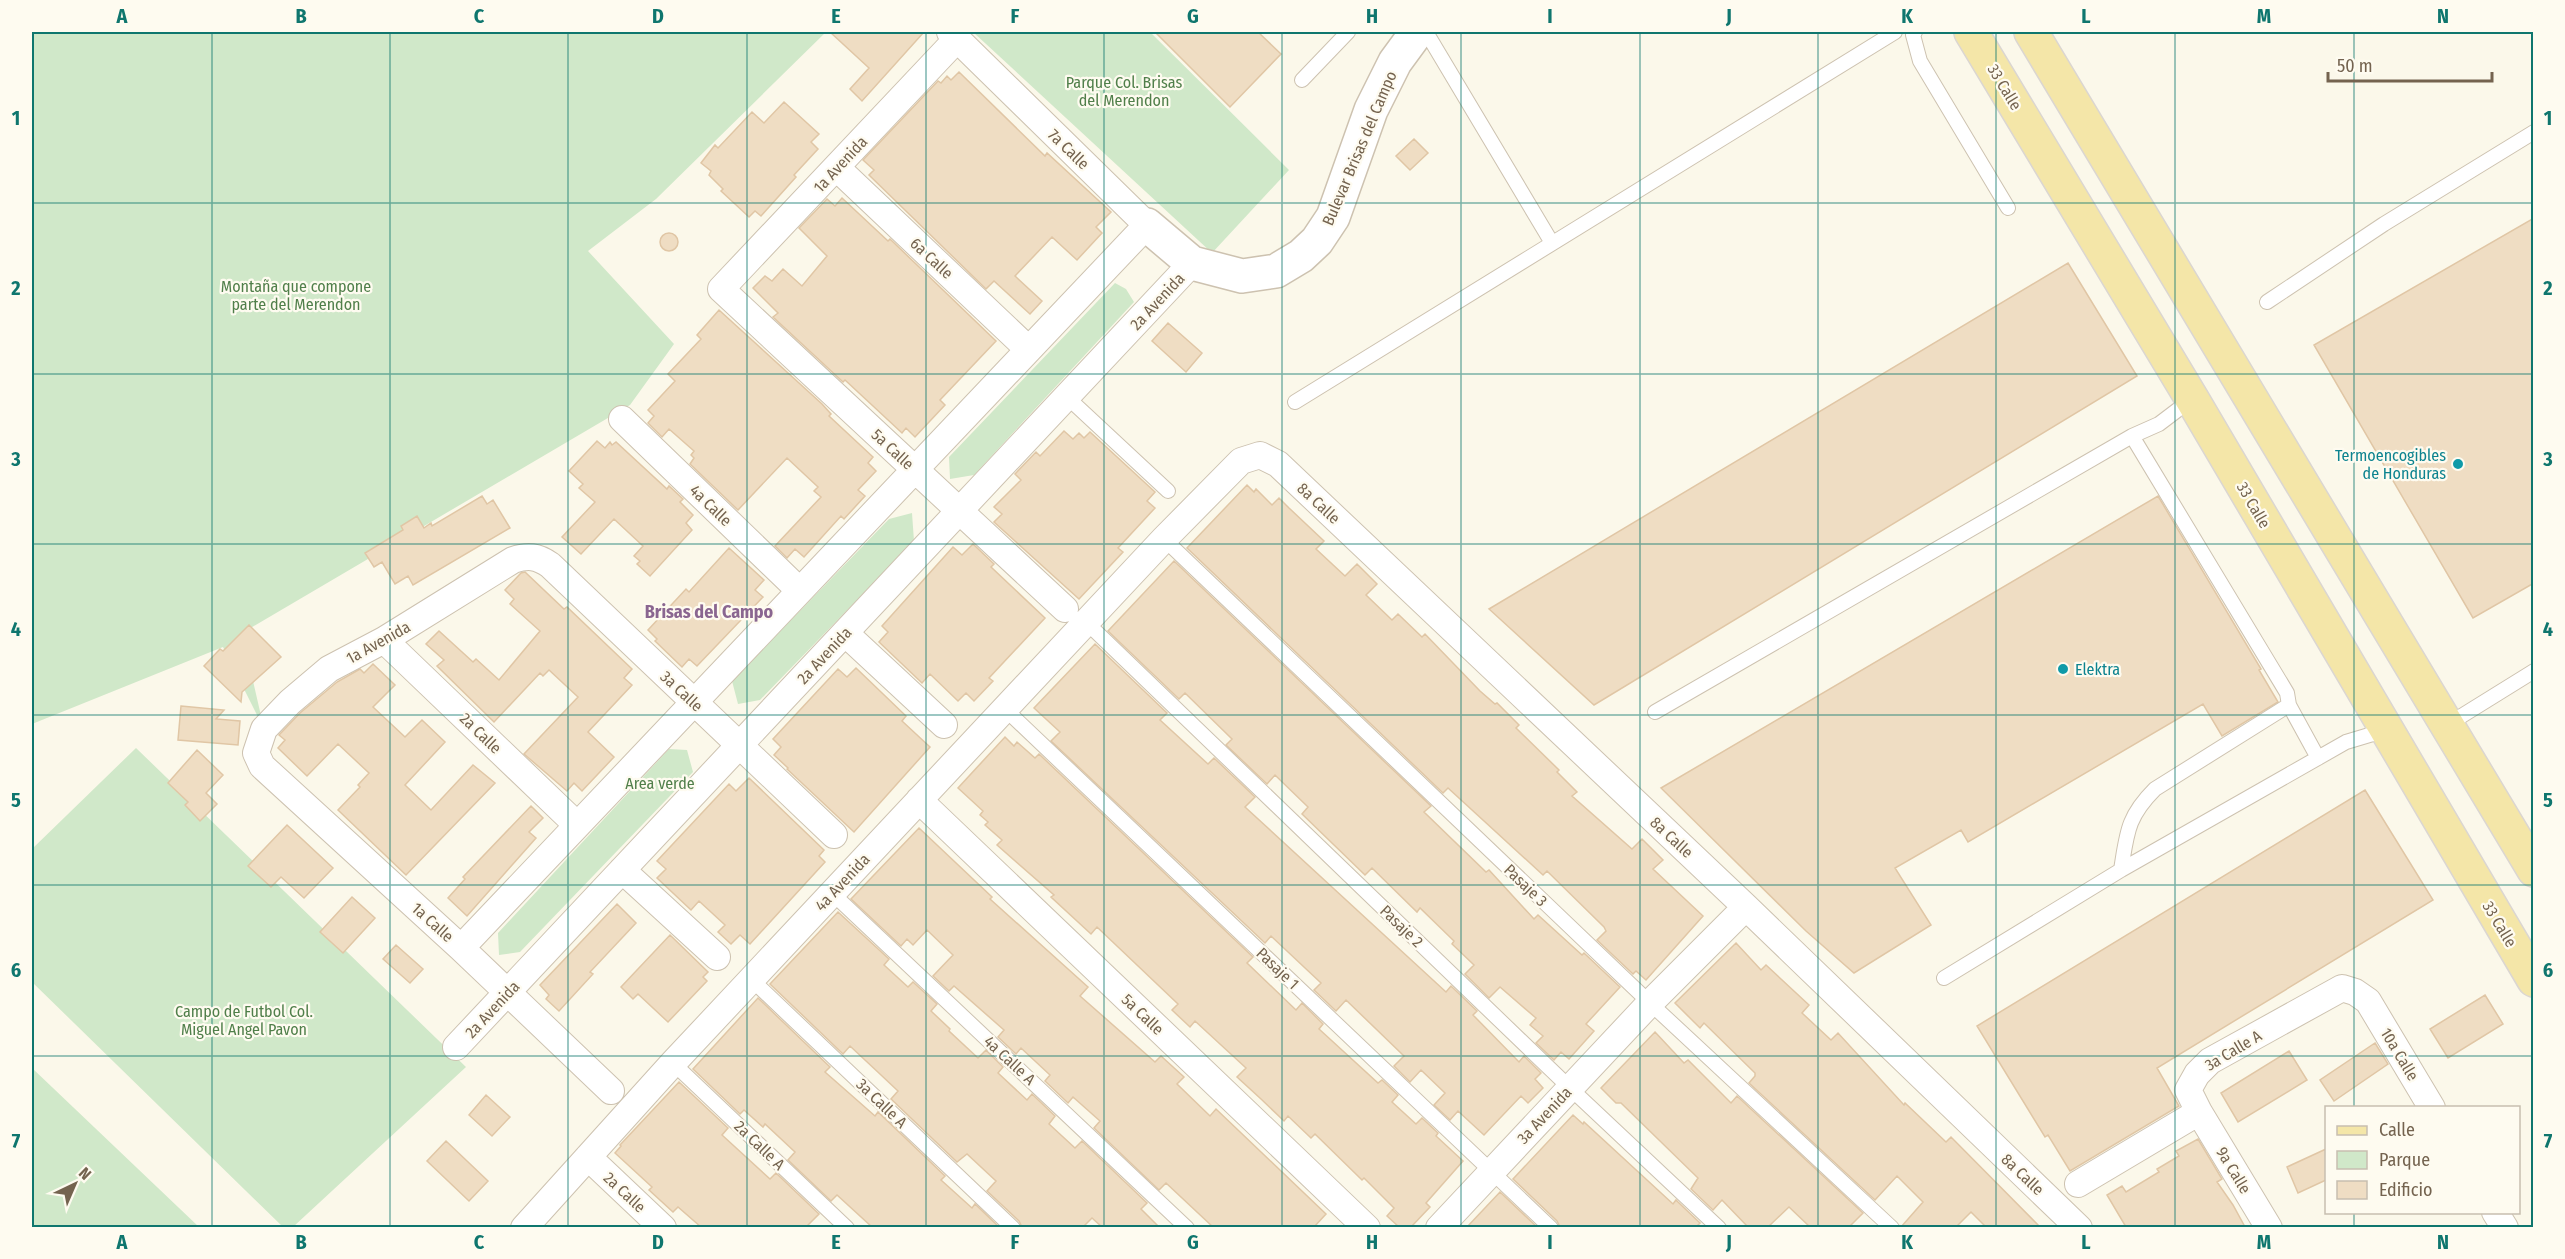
<svg xmlns="http://www.w3.org/2000/svg" width="2565" height="1259" font-family="'Fira Sans Condensed',sans-serif">
<rect width="100%" height="100%" fill="#fbf8ea"/>
<path fill="#d0e8c9" d="M 32,32 L 826,32 L 656,199 L 588,251 L 674,344 L 630,405 L 242,633 L 264,729 L 223,647 L 32,724 Z
M 973,32 L 1150,32 L 1289,170 L 1212,253 Z
M 1115,283 L 1126,289 L 1134,302 L 974,475 L 950,479 L 949,457 Z
M 912,513 L 914,541 L 760,700 L 738,704 L 732,681 L 889,519 Z
M 136,748 L 466,1067 L 293,1227 L 283,1227 L 32,982 L 32,849 Z
M 669,749 L 687,750 L 693,772 L 520,952 L 499,955 L 498,933 Z
M 32,1068 L 199,1227 L 32,1227 Z"/>
<path fill="#efddc3" stroke="#e0c6a5" stroke-width="1.5" d="M 830,32 L 924,32 L 862,101 L 850,89 L 869,68 Z
M 1155,32 L 1258,32 L 1281,54 L 1230,107 Z
M 959,72 L 1045,156 L 1047,153 L 1111,212 L 1096,227 L 1102,233 L 1077,260 L 1052,237 L 1015,276 L 1042,301 L 1030,314 L 994,281 L 986,289 L 869,175 L 874,170 L 863,160 L 938,81 L 941,83 L 947,76 L 951,80 Z
M 784,102 L 819,134 L 811,142 L 818,149 L 794,175 L 796,177 L 761,216 L 755,211 L 749,217 L 721,191 L 723,189 L 709,175 L 711,171 L 701,163 L 715,145 L 718,148 L 752,112 L 764,123 Z
M 1414,139 L 1428,153 L 1410,170 L 1396,156 Z
M 842,198 L 888,241 L 890,239 L 996,341 L 940,400 L 945,405 L 915,437 L 906,428 L 902,433 L 845,380 L 843,382 L 773,317 L 778,313 L 753,288 L 765,276 L 772,281 L 783,269 L 802,286 L 827,256 L 799,228 L 827,199 L 835,206 Z
M 2534,218 L 2534,583 L 2473,618 L 2314,345 Z
M660 242a9 9 0 1 1 18 0a9 9 0 1 1-18 0Z
M 2068,263 L 2137,376 L 1594,705 L 1489,609 Z
M 719,310 L 822,404 L 831,414 L 829,416 L 873,457 L 868,463 L 876,471 L 858,490 L 865,496 L 844,519 L 841,516 L 804,557 L 795,549 L 787,558 L 775,546 L 821,497 L 814,491 L 818,487 L 787,458 L 738,510 L 690,464 L 694,458 L 691,455 L 694,451 L 669,429 L 662,437 L 648,423 L 654,416 L 648,410 L 675,381 L 668,374 L 701,339 L 697,335 Z
M 1168,323 L 1202,353 L 1186,372 L 1152,341 Z
M 1064,431 L 1073,439 L 1079,433 L 1084,438 L 1090,432 L 1155,492 L 1147,501 L 1155,508 L 1118,548 L 1123,552 L 1079,599 L 994,522 L 1002,514 L 994,507 L 1021,480 L 1015,474 L 1036,452 L 1040,456 Z
M 597,441 L 605,448 L 610,442 L 612,445 L 616,442 L 667,489 L 669,486 L 683,499 L 680,502 L 693,515 L 686,523 L 692,530 L 650,576 L 637,564 L 640,561 L 634,556 L 643,546 L 614,519 L 581,554 L 562,537 L 595,502 L 579,488 L 583,484 L 569,471 Z
M 1247,485 L 1254,492 L 1256,489 L 1272,505 L 1279,498 L 1289,508 L 1324,541 L 1316,549 L 1345,576 L 1357,564 L 1377,584 L 1366,595 L 1392,620 L 1398,614 L 1422,637 L 1425,634 L 1480,691 L 1495,704 L 1497,703 L 1519,725 L 1516,728 L 1559,770 L 1557,772 L 1577,792 L 1572,796 L 1632,849 L 1642,839 L 1663,860 L 1653,869 L 1703,916 L 1646,980 L 1636,971 L 1633,974 L 1597,940 L 1606,931 L 1604,927 L 1547,871 L 1543,875 L 1448,788 L 1443,793 L 1187,548 Z
M 482,496 L 487,504 L 493,500 L 510,528 L 413,585 L 408,576 L 395,584 L 382,562 L 374,567 L 365,553 L 403,530 L 401,526 L 417,516 L 424,528 L 431,523 L 432,526 Z
M 2158,496 L 2261,669 L 2259,670 L 2278,702 L 2222,736 L 2203,704 L 1968,842 L 1961,830 L 1895,868 L 1931,925 L 1854,973 L 1806,931 L 1661,788 Z
M 973,544 L 994,564 L 991,567 L 1045,618 L 989,678 L 993,681 L 974,701 L 966,693 L 958,701 L 930,674 L 922,683 L 879,642 L 888,632 L 882,626 L 953,547 L 962,555 Z
M 729,548 L 764,580 L 755,590 L 763,597 L 697,666 L 689,659 L 682,667 L 655,641 L 657,639 L 648,630 L 686,589 L 689,592 Z
M 1174,561 L 1431,806 L 1424,812 L 1486,872 L 1489,870 L 1534,919 L 1538,915 L 1582,955 L 1584,953 L 1620,987 L 1586,1024 L 1594,1031 L 1569,1059 L 1561,1052 L 1554,1060 L 1536,1043 L 1543,1036 L 1530,1025 L 1536,1018 L 1500,987 L 1489,998 L 1465,974 L 1474,965 L 1452,944 L 1454,941 L 1420,908 L 1417,912 L 1372,868 L 1365,875 L 1302,814 L 1308,807 L 1275,775 L 1267,784 L 1226,745 L 1232,739 L 1185,693 L 1179,699 L 1108,631 Z
M 525,572 L 564,609 L 567,607 L 632,669 L 624,678 L 632,685 L 588,732 L 614,757 L 582,791 L 574,783 L 567,791 L 524,754 L 578,697 L 549,670 L 543,676 L 540,673 L 494,722 L 437,666 L 444,660 L 426,644 L 439,631 L 473,662 L 476,659 L 499,680 L 540,631 L 510,604 L 514,599 L 505,590 L 521,573 Z
M 249,625 L 281,657 L 242,692 L 241,702 L 204,666 L 220,649 L 223,651 Z
M 1095,644 L 1167,713 L 1160,720 L 1208,764 L 1214,758 L 1255,797 L 1245,807 L 1446,992 L 1451,986 L 1477,1011 L 1473,1015 L 1519,1062 L 1524,1056 L 1541,1073 L 1535,1079 L 1543,1088 L 1528,1103 L 1521,1096 L 1484,1135 L 1458,1111 L 1450,1120 L 1434,1105 L 1445,1093 L 1421,1070 L 1410,1082 L 1394,1066 L 1404,1056 L 1346,1000 L 1336,1011 L 1314,990 L 1321,983 L 1271,936 L 1265,943 L 1051,741 L 1060,732 L 1034,708 Z
M 373,664 L 395,685 L 373,707 L 405,737 L 422,720 L 445,742 L 405,785 L 431,810 L 473,765 L 495,783 L 406,875 L 338,810 L 360,787 L 358,785 L 369,773 L 338,744 L 307,776 L 278,748 L 285,740 L 279,735 L 300,713 L 337,682 L 360,669 L 364,673 Z
M 856,668 L 906,716 L 902,721 L 930,747 L 854,832 L 787,769 L 788,768 L 774,755 L 781,747 L 773,739 L 838,669 L 847,677 Z
M 181,706 L 224,710 L 216,719 L 240,721 L 238,745 L 178,740 Z
M 1005,737 L 1014,746 L 1017,742 L 1035,758 L 1039,754 L 1253,957 L 1247,963 L 1296,1010 L 1302,1003 L 1323,1024 L 1319,1029 L 1378,1083 L 1382,1080 L 1398,1095 L 1392,1102 L 1416,1124 L 1422,1118 L 1438,1133 L 1436,1136 L 1463,1161 L 1426,1203 L 1430,1207 L 1411,1227 L 1399,1227 L 1387,1216 L 1394,1208 L 1364,1178 L 1362,1180 L 1315,1134 L 1311,1138 L 1288,1116 L 1284,1121 L 1261,1099 L 1237,1077 L 1246,1068 L 1195,1021 L 1190,1027 L 1172,1010 L 1178,1004 L 1097,927 L 1091,934 L 1051,897 L 1054,895 L 997,845 L 1002,840 L 985,825 L 988,822 L 980,815 L 983,811 L 958,788 Z
M 197,750 L 223,775 L 206,793 L 217,804 L 200,821 L 185,805 L 188,802 L 168,783 Z
M 749,778 L 824,850 L 819,856 L 825,862 L 750,944 L 740,935 L 731,944 L 718,932 L 725,925 L 699,901 L 691,910 L 657,878 L 666,869 L 657,861 L 729,784 L 736,791 Z
M 2365,790 L 2433,900 L 2157,1068 L 2179,1106 L 2070,1171 L 2048,1135 L 2045,1137 L 1977,1026 Z
M 531,806 L 543,818 L 529,832 L 536,838 L 467,916 L 448,898 L 465,879 L 463,877 Z
M 287,825 L 333,868 L 304,898 L 281,877 L 271,887 L 248,866 Z
M 919,828 L 992,897 L 990,899 L 1088,987 L 1080,996 L 1155,1062 L 1161,1056 L 1184,1077 L 1177,1084 L 1210,1116 L 1216,1109 L 1326,1214 L 1314,1227 L 1213,1227 L 1166,1183 L 1159,1190 L 1094,1128 L 1100,1121 L 1073,1097 L 1068,1103 L 1045,1081 L 1050,1075 L 1021,1048 L 1016,1054 L 998,1037 L 1004,1030 L 954,986 L 949,991 L 933,976 L 953,955 L 927,930 L 913,945 L 907,939 L 901,946 L 851,899 Z
M 352,897 L 375,918 L 343,953 L 320,932 Z
M 617,904 L 636,923 L 590,972 L 593,974 L 559,1011 L 546,999 L 549,995 L 540,985 Z
M 838,912 L 889,959 L 884,965 L 908,987 L 913,982 L 937,1004 L 931,1011 L 950,1029 L 949,1031 L 978,1058 L 986,1050 L 1003,1067 L 998,1073 L 1027,1100 L 1032,1094 L 1055,1116 L 1049,1124 L 1075,1148 L 1082,1141 L 1147,1203 L 1141,1209 L 1159,1227 L 1102,1227 L 1092,1218 L 1083,1227 L 1022,1227 L 1019,1221 L 987,1191 L 996,1181 L 967,1154 L 957,1162 L 891,1099 L 898,1091 L 881,1075 L 850,1046 L 843,1054 L 770,984 Z
M 670,935 L 708,972 L 703,977 L 707,981 L 668,1022 L 638,994 L 633,999 L 621,987 Z
M 1736,943 L 1761,970 L 1766,965 L 1809,1005 L 1802,1013 L 1831,1040 L 1838,1033 L 1904,1105 L 1905,1103 L 1946,1142 L 1951,1137 L 2040,1227 L 1986,1227 L 1971,1212 L 1956,1227 L 1901,1227 L 1923,1202 L 1897,1176 L 1875,1200 L 1749,1083 L 1755,1076 L 1755,1073 L 1704,1023 L 1700,1028 L 1675,1003 Z
M 396,945 L 423,969 L 410,983 L 383,959 Z
M 2485,995 L 2503,1024 L 2448,1058 L 2430,1029 Z
M 758,998 L 830,1067 L 825,1072 L 875,1116 L 878,1112 L 945,1176 L 941,1180 L 972,1208 L 975,1204 L 999,1227 L 872,1227 L 837,1195 L 831,1201 L 788,1160 L 795,1152 L 765,1124 L 763,1127 L 744,1110 L 740,1114 L 693,1069 Z
M 1655,1032 L 1684,1063 L 1688,1060 L 1731,1103 L 1737,1096 L 1863,1213 L 1849,1227 L 1810,1227 L 1789,1207 L 1768,1227 L 1748,1227 L 1722,1200 L 1713,1210 L 1691,1189 L 1698,1178 L 1621,1103 L 1616,1103 L 1601,1088 Z
M 2375,1043 L 2388,1064 L 2334,1101 L 2320,1080 Z
M 2289,1051 L 2307,1080 L 2238,1122 L 2221,1093 Z
M 679,1082 L 728,1128 L 722,1135 L 770,1179 L 776,1173 L 819,1214 L 806,1227 L 701,1227 L 678,1207 L 673,1212 L 649,1190 L 652,1187 L 615,1153 L 621,1146 L 620,1145 Z
M 486,1095 L 510,1117 L 492,1136 L 469,1115 Z
M 1573,1115 L 1583,1124 L 1584,1122 L 1673,1204 L 1676,1200 L 1678,1202 L 1700,1223 L 1696,1227 L 1560,1227 L 1557,1221 L 1513,1179 Z
M 2198,1139 L 2222,1179 L 2217,1182 L 2233,1205 L 2245,1227 L 2126,1227 L 2107,1195 L 2122,1186 L 2126,1192 L 2159,1172 L 2157,1169 L 2179,1156 L 2176,1151 Z
M 446,1141 L 488,1181 L 469,1201 L 427,1161 Z
M 2326,1149 L 2326,1180 L 2298,1193 L 2287,1167 Z
M 1500,1192 L 1537,1227 L 1467,1227 Z"/>
<g fill="none" stroke-linecap="round" stroke-linejoin="round">
<defs>
<path id="service" d="M 1426,32 L 1552,243
M 1915,32 L 1913,35 L 1920,61 L 2008,208
M 1302,80 L 1348,32
M 2267,302 L 2384,224 L 2534,132
M 1067,397 L 1168,491
M 1295,402 L 1895,32
M 1164,539 L 1650,1003 L 1892,1228
M 1086,622 L 1570,1088 L 1719,1228
M 2289,705 L 2318,758
M 1005,709 L 1551,1228
M 1655,712 L 2132,436 L 2159,424 L 2192,399
M 2447,725 L 2534,671
M 2121,870 C 2127,833 2127,817 2155,789 L 2289,705 L 2287,693 L 2132,436
M 832,893 L 1187,1228
M 1944,978 L 2121,870 L 2346,742 L 2386,730
M 751,979 L 1013,1228
M 673,1063 L 847,1228"/>
<path id="minor" d="M 957,39 L 721,289 L 1065,609
M 837,168 L 1028,349
M 622,419 L 799,590
M 845,633 L 944,725
M 384,640 L 577,825
M 919,800 L 1367,1228
M 622,870 L 717,957
M 461,948 L 1147,225 L 950,32
M 456,1047 L 1192,263
M 611,1091 L 461,948 L 262,766 L 256,753 L 264,729 L 290,702 L 329,669 L 384,640 L 513,560 C 528,555 537,556 550,565 L 834,835
M 2199,1112 L 2269,1228
M 588,1157 L 663,1228
M 2078,1184 L 2199,1112 L 2188,1090 L 2197,1074 L 2210,1061 L 2342,988 L 2355,992 L 2368,1001 L 2432,1108
M 2495,1212 L 2505,1228
M 524,1228 L 673,1063 L 1164,539 L 1241,461 L 1260,455 L 1278,464 L 1746,907 L 2079,1228
M 1439,1228 L 1650,1003 L 1746,907"/>
<path id="tertiary" d="M 1147,225 L 1192,263 L 1242,276 L 1276,271 L 1301,256 L 1317,241 L 1333,217 L 1371,110 L 1395,62 L 1417,32"/>
<path id="primary" d="M 1971,32 L 2192,399 L 2534,980
M 2031,32 L 2534,870"/>
</defs>
<use href="#service" stroke="#cdc2b0" stroke-width="16"/>
<use href="#minor" stroke="#cdc2b0" stroke-width="28"/>
<use href="#tertiary" stroke="#cdc2b0" stroke-width="36"/>
<use href="#primary" stroke="#dbd6d1" stroke-width="36"/>
<use href="#service" stroke="#fff" stroke-width="14"/>
<use href="#minor" stroke="#fff" stroke-width="26"/>
<use href="#tertiary" stroke="#fff" stroke-width="33"/>
<use href="#primary" stroke="#f4e6a8" stroke-width="33"/>
</g>
<path fill="none" stroke="#0f766e" stroke-width="1.5" stroke-opacity="0.55" d="M 212,32 L 212,1228M 390,32 L 390,1228M 568,32 L 568,1228M 747,32 L 747,1228M 926,32 L 926,1228M 1104,32 L 1104,1228M 1282,32 L 1282,1228M 1461,32 L 1461,1228M 1640,32 L 1640,1228M 1818,32 L 1818,1228M 1996,32 L 1996,1228M 2175,32 L 2175,1228M 2354,32 L 2354,1108M 32,203 L 2534,203M 32,374 L 2534,374M 32,544 L 2534,544M 32,715 L 2534,715M 32,885 L 2534,885M 32,1056 L 2534,1056M 2354,1212 L 2354,1228"/>
<g fill="#0f9aa8" stroke="#fefbf0" stroke-width="2">
<circle cx="2458" cy="464" r="6"/>
<circle cx="2063" cy="669" r="6"/>
</g>
<g text-anchor="middle" stroke-width="4.5" stroke-linejoin="round" paint-order="stroke">
<g font-size="16" fill="#507f4a" stroke="#fefbf0">
<text x="1124" y="88">Parque Col. Brisas<tspan x="1124" dy="18">del Merendon</tspan></text>
<text x="296" y="292">Montaña que compone<tspan x="296" dy="18">parte del Merendon</tspan></text>
<text x="660" y="789">Area verde</text>
<text x="244" y="1017">Campo de Futbol Col.<tspan x="244" dy="18">Miguel Angel Pavon</tspan></text>
</g>
<g font-size="16" fill="#74634f" stroke="#fefbf0">
<text transform="translate(2005 87) rotate(59)" y="6">33 Calle</text>
<text transform="translate(1359 148) rotate(-67)" y="6">Bulevar Brisas del Campo</text>
<text transform="translate(1069 149) rotate(44)" y="6">7a Calle</text>
<text transform="translate(840 164) rotate(-47)" y="6">1a Avenida</text>
<text transform="translate(932 258) rotate(43)" y="6">6a Calle</text>
<text transform="translate(1157 301) rotate(-47)" y="6">2a Avenida</text>
<text transform="translate(893 449) rotate(43)" y="6">5a Calle</text>
<text transform="translate(1319 503) rotate(43)" y="6">8a Calle</text>
<text transform="translate(711 505) rotate(44)" y="6">4a Calle</text>
<text transform="translate(2254 505) rotate(60)" y="6">33 Calle</text>
<text transform="translate(378 642) rotate(-29)" y="6">1a Avenida</text>
<text transform="translate(824 655) rotate(-47)" y="6">2a Avenida</text>
<text transform="translate(682 691) rotate(43)" y="6">3a Calle</text>
<text transform="translate(481 733) rotate(44)" y="6">2a Calle</text>
<text transform="translate(1672 837) rotate(43)" y="6">8a Calle</text>
<text transform="translate(842 882) rotate(-47)" y="6">4a Avenida</text>
<text transform="translate(1526 885) rotate(44)" y="6">Pasaje 3</text>
<text transform="translate(433 922) rotate(42)" y="6">1a Calle</text>
<text transform="translate(2500 924) rotate(59)" y="6">33 Calle</text>
<text transform="translate(1402 926) rotate(44)" y="6">Pasaje 2</text>
<text transform="translate(1278 968) rotate(44)" y="6">Pasaje 1</text>
<text transform="translate(492 1009) rotate(-47)" y="6">2a Avenida</text>
<text transform="translate(1143 1014) rotate(44)" y="6">5a Calle</text>
<text transform="translate(2233 1050) rotate(-31)" y="6">3a Calle A</text>
<text transform="translate(2400 1054) rotate(59)" y="6">10a Calle</text>
<text transform="translate(1010 1060) rotate(43)" y="6">4a Calle A</text>
<text transform="translate(882 1103) rotate(44)" y="6">3a Calle A</text>
<text transform="translate(1544 1115) rotate(-47)" y="6">3a Avenida</text>
<text transform="translate(760 1145) rotate(44)" y="6">2a Calle A</text>
<text transform="translate(2234 1170) rotate(59)" y="6">9a Calle</text>
<text transform="translate(2023 1174) rotate(44)" y="6">8a Calle</text>
<text transform="translate(625 1192) rotate(43)" y="6">2a Calle</text>
</g>
<g font-size="16" fill="#0d838f" stroke="#fefbf0" text-anchor="end">
<text x="2446" y="461">Termoencogibles<tspan x="2446" dy="18">de Honduras</tspan></text>
<text x="2075" y="675" text-anchor="start">Elektra</text>
</g>
<g font-size="18" font-weight="bold" fill="#8a6690" stroke="#fefbf0">
<text x="709" y="618">Brisas del Campo</text>
</g>
</g>
<rect width="2565" height="1259" fill="none" stroke="#fefbf0" stroke-width="66"/>
<rect x="2325" y="1106" width="195" height="108" fill="#fefbf0" stroke="#c7beb0" stroke-width="1.5"/>
<rect x="2337" y="1126" width="30" height="9" fill="#f4e6a8" stroke="#c7beb0" stroke-width="1.5"/>
<text x="2379" y="1136" font-size="18" fill="#74634f">Calle</text>
<rect x="2337" y="1151" width="30" height="18" fill="#d0e8c9" stroke="#c7beb0" stroke-width="1.5"/>
<text x="2379" y="1166" font-size="18" fill="#74634f">Parque</text>
<rect x="2337" y="1181" width="30" height="18" fill="#efddc3" stroke="#c7beb0" stroke-width="1.5"/>
<text x="2379" y="1196" font-size="18" fill="#74634f">Edificio</text>
<g transform="translate(75 1184) rotate(44)" stroke="#fefbf0" stroke-width="4.5" paint-order="stroke">
<path d="M0-4.5L10 22L0 15L-10 22Z" fill="#74634f"/>
<text y="-9" font-size="16" font-weight="bold" text-anchor="middle" fill="#74634f">N</text>
</g>
<path d="M2328 72v9h164v-9" fill="none" stroke="#74634f" stroke-width="3"/>
<text x="2337" y="72" font-size="18" fill="#74634f" stroke="#fefbf0" stroke-width="4.5" paint-order="stroke">50 m</text>
<rect x="33" y="33" width="2499" height="1193" fill="none" stroke="#0f766e" stroke-width="2"/>
<g font-size="20" text-anchor="middle" font-weight="bold" fill="#0f766e">
<text x="122" y="23">A</text>
<text x="301" y="23">B</text>
<text x="479" y="23">C</text>
<text x="658" y="23">D</text>
<text x="836" y="23">E</text>
<text x="1015" y="23">F</text>
<text x="1193" y="23">G</text>
<text x="1372" y="23">H</text>
<text x="1550" y="23">I</text>
<text x="1729" y="23">J</text>
<text x="1907" y="23">K</text>
<text x="2086" y="23">L</text>
<text x="2264" y="23">M</text>
<text x="2443" y="23">N</text>
<text x="16" y="125">1</text>
<text x="2548" y="125">1</text>
<text x="16" y="295">2</text>
<text x="2548" y="295">2</text>
<text x="16" y="466">3</text>
<text x="2548" y="466">3</text>
<text x="16" y="636">4</text>
<text x="2548" y="636">4</text>
<text x="16" y="807">5</text>
<text x="2548" y="807">5</text>
<text x="16" y="977">6</text>
<text x="2548" y="977">6</text>
<text x="16" y="1148">7</text>
<text x="2548" y="1148">7</text>
<text x="122" y="1249">A</text>
<text x="301" y="1249">B</text>
<text x="479" y="1249">C</text>
<text x="658" y="1249">D</text>
<text x="836" y="1249">E</text>
<text x="1015" y="1249">F</text>
<text x="1193" y="1249">G</text>
<text x="1372" y="1249">H</text>
<text x="1550" y="1249">I</text>
<text x="1729" y="1249">J</text>
<text x="1907" y="1249">K</text>
<text x="2086" y="1249">L</text>
<text x="2264" y="1249">M</text>
<text x="2443" y="1249">N</text>
</g>
</svg>
